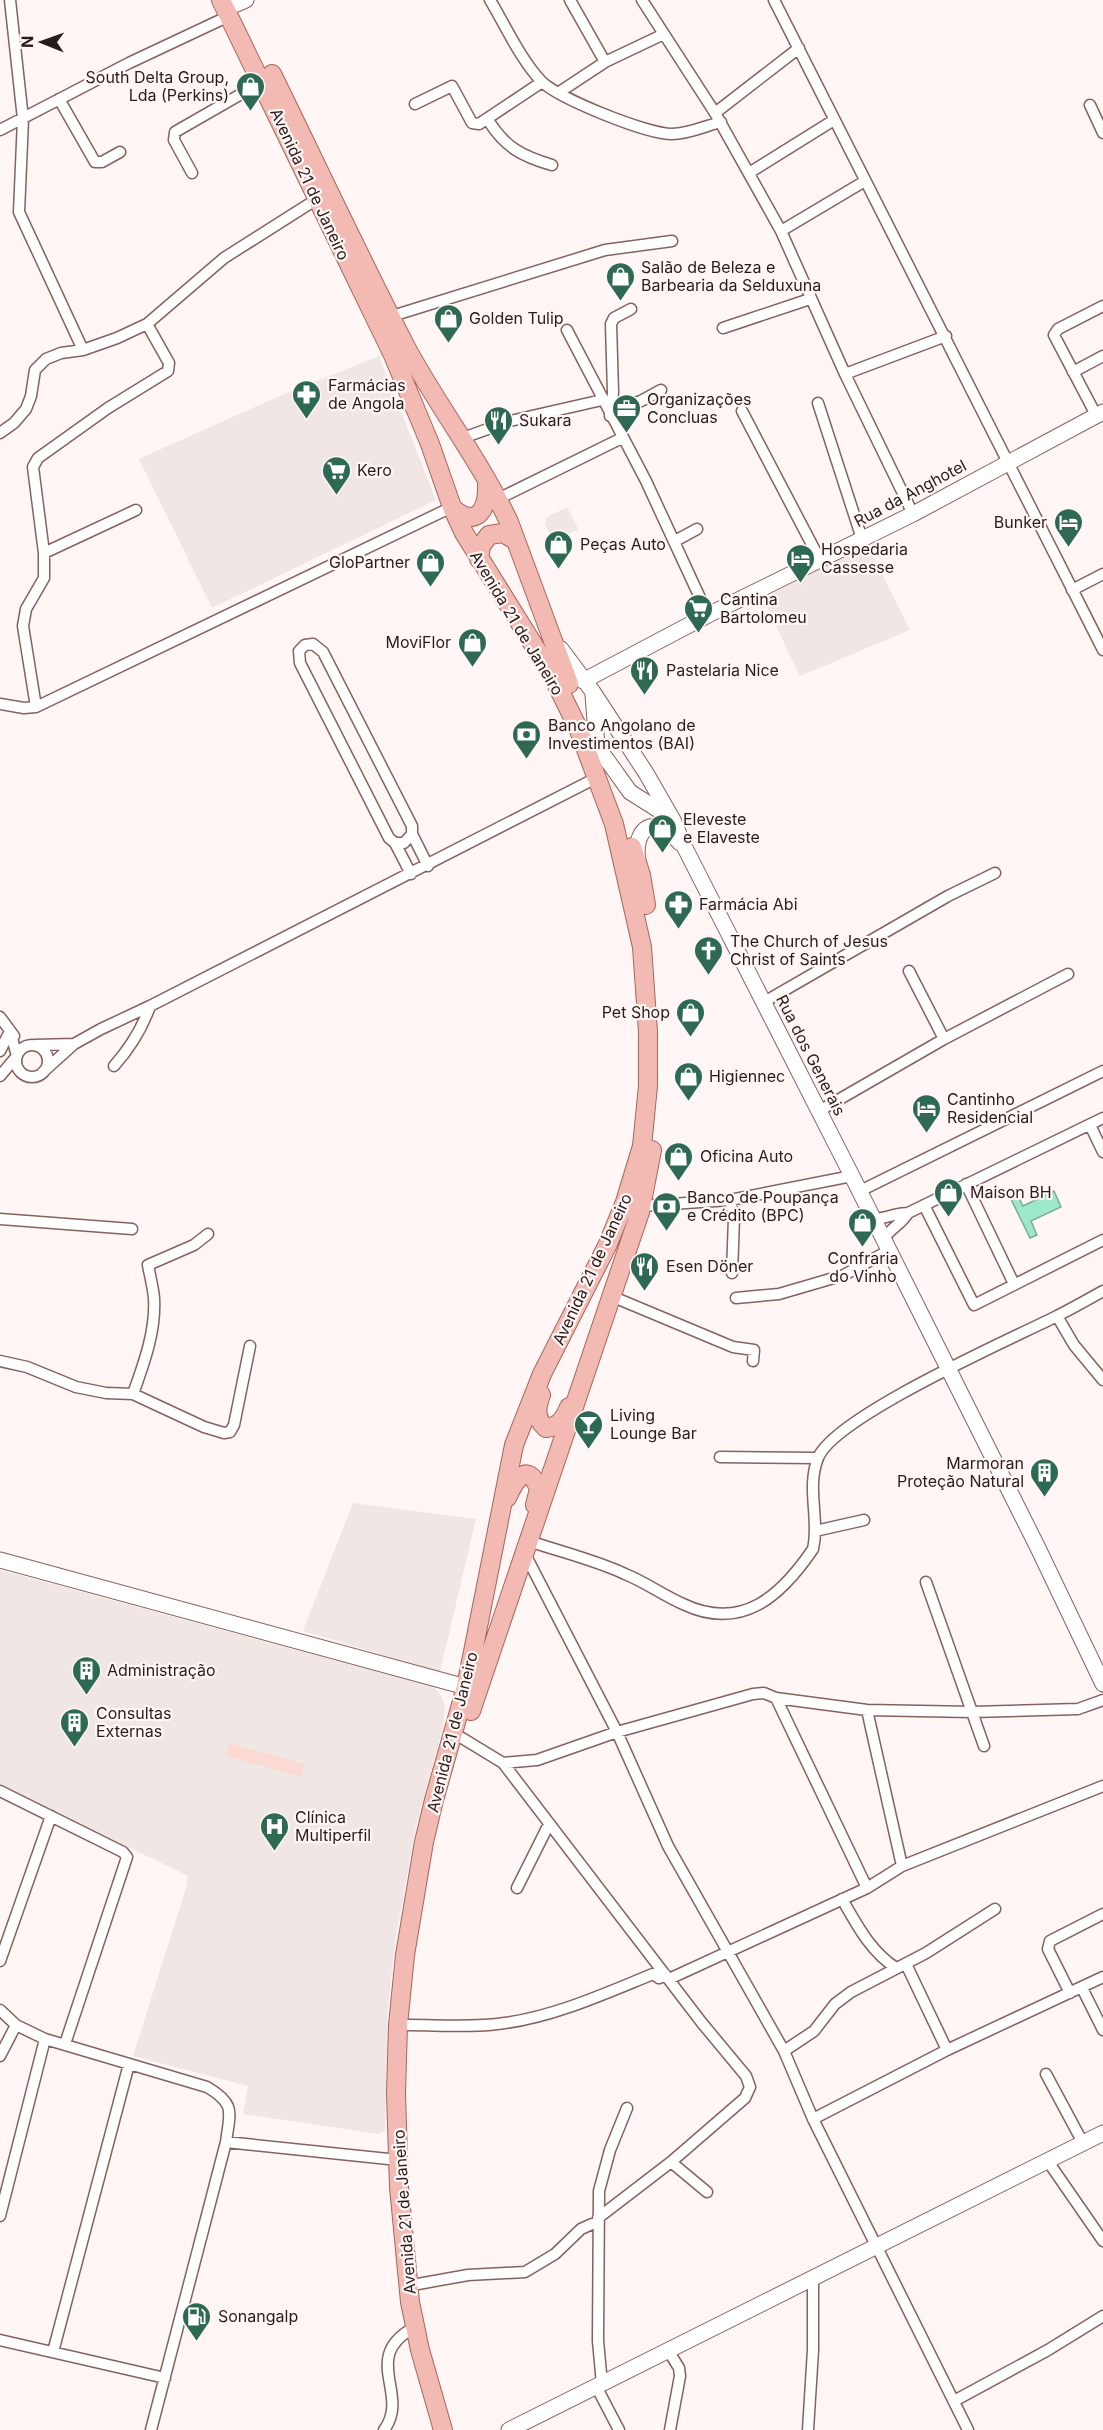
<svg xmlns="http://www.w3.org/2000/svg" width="1103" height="2430" font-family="Inter,sans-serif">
<rect width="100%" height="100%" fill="#fff6f5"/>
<path fill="#f0e6e4" d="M 379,356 L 436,500 L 212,608 L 139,459 L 284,394 Z
M 567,507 L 578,529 L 557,540 L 552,538 L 545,524 L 547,517 Z
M 867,544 L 910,630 L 800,676 L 763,599 Z
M 353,1503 L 476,1519 L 440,1672 L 303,1631 Z
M 0,1570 L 433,1687 L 441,1695 L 445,1707 L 443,1728 L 416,1826 L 395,1942 L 388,2006 L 385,2131 L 379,2134 L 243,2114 L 248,2086 L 133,2056 L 187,1885 L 188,1876 L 0,1784 Z"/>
<path fill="#fbdad4" d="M 229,1743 L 305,1764 L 302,1777 L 226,1756 Z"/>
<path fill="#9ee8ca" stroke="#7bab95" stroke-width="1.5" d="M 1015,1190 L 1023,1206 L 1054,1191 L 1061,1207 L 1031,1221 L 1037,1235 L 1030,1238 L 1008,1193 Z"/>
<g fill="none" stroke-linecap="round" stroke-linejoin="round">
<defs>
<path id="street" d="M 10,0 L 23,119 L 19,212 L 83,350
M 490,0 C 505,25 521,60 541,81 C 559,99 647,134 672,134 C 688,134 705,126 721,122
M 570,0 L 605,62
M 642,0 L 715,113 L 781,231 L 845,374 L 913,514
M 774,0 L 1103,650
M 558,93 L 605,62 L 664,34
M 59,99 L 95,162 L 102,162 L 120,152
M 415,104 L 452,86 L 472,123 L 479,124 L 542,82
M 1090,105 L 1103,133
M 715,113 L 799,48
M 488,120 C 505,147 521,156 552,165
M 0,130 L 129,63 L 229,16
M 192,173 L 174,140 L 175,132 L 262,82
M 749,173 L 834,120
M 781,231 L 865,181
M 392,316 L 605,250 L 672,241
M 723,328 L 810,299
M 567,330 L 646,481 L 708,615
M 1073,372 L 1103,356
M 845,374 L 946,336
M 818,403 L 862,539
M 612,410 L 641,401 L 661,390
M 742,411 L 820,560
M 1096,415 L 1054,335 L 1058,329 L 1103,306
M 610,416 L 613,393 L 611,324 L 614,318 L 631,309
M 0,433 L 14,423 L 26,409 L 31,396 L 35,370 L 46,359 L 61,353 L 83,350 L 117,338 L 147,324 L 224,258 L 317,199
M 460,439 L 510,421 L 602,400
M 498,499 L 622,438
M 675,541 L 697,529
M 44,553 L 136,510
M 1072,590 L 1103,574
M 313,644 L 323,652 L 412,826 L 412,834 L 404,843 L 395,843 L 389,838 L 300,663 L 299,651 L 305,645 Z
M 0,704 L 24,708 L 36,707 L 452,507
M 36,707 L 23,626 L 26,609 L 44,578 L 44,553 L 33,467 L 38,458 L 108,408 L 168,371 L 169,363 L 147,324
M 412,834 L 428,866
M 395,843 L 411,874
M 909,971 L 944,1039
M 764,1002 L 948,896 L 995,873
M 0,1017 L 14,1036
M 35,1045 L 74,1044
M16 1061a16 16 0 1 1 32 0a16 16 0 1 1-32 0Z
M 0,1051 L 10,1031
M 114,1066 C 130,1048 142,1029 150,1006
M 43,1072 L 74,1044 L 101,1029 L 150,1006 L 598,777
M 0,1076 L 17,1056 L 10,1031
M 819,1111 L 944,1039 L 1068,974
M 1090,1125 L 1103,1152
M 966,1184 L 1014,1284
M 860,1191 L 1103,1071
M 730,1200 L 734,1218 L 732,1273
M 924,1205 L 974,1305 L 1103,1240
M 642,1206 L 730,1200 L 852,1176
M 0,1219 L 132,1229
M 872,1219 C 885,1219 895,1213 908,1213 L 1103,1118
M 883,1240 C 890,1228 901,1225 908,1213
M 611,1296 L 733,1347 L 754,1350 L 753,1361
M 736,1298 L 779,1294 L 844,1275 L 888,1251
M 1057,1316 L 1074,1345 L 1103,1380
M 0,1361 L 27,1367 L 76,1387 L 106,1393 L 133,1394 L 204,1427 L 224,1433 L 230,1432 L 234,1425 L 250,1346
M 133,1394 C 144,1363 156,1331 154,1298 C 153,1287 150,1276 148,1265 L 194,1245 L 208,1234
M 720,1457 L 818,1458
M 815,1531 L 864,1520
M 529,1541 C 561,1552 595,1560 625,1574 C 645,1582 663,1595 683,1604 C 742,1632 781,1596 813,1549 C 820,1520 806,1488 818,1458 C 834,1417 1009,1340 1055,1317 C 1071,1309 1087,1300 1103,1291
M 525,1554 L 617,1732 L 668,1846 L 784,2051 L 813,2119 L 968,2430
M 926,1582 L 984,1746
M 776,1698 L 867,1888
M 867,1710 L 902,1866
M 462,1738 L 503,1763 L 537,1760 L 617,1732 L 753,1694 L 764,1693 L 776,1698 L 867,1710 L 972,1712 L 1078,1709 L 1103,1700
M 503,1763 L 702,2023 L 746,2076 L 750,2087 L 745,2098 L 671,2162 L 598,2218
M 0,1791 L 123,1852 L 127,1857 L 65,2044
M 517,1888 L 549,1824
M 842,1899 C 857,1925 870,1951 896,1968
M 0,1961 L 51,1816
M 906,1964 L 947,2050
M 669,1979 L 867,1888 L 902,1866 L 1103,1786
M 1082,1988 L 1103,2030
M 1070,1993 L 1048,1949 L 1050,1941 L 1103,1914
M 0,2010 L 16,2025 L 45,2039 L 207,2087 C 236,2104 230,2112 226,2142 L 151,2430
M 408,2025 C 440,2025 473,2028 505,2023 C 556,2016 606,1993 653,1974 L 659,1978 L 665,1974
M 784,2051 L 814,2031 L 835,2004 L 851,1992 L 926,1953 L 995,1909
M 0,2056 L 16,2025
M 1046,2074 L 1083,2143
M 813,2119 L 947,2050 L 1103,1977
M 226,2142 L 398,2160
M 1047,2160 L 1103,2241
M 671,2162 L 707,2192
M 0,2216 L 45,2039
M 418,2284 L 468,2275 L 525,2272 L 555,2254 L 581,2229 L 592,2224 L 598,2224
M 0,2340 L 165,2378
M 668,2350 L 679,2368 L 680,2376 L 670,2430
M 53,2352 L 129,2064
M 602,2384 L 598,2341 L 599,2191 L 610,2150 L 627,2108
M 596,2386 L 619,2430
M 954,2401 L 1048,2350 L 1103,2316
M 384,2430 C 411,2394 359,2357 415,2327
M 808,2430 L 813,2350 L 813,2279"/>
<path id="secondary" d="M 237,4 L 246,0
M 561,649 L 593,692 L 646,773 L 673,820 L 684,846 L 852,1176 L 1038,1548 L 1103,1684
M 583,681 L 708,615 L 913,514 L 1103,412
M 593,695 L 597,746 L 630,792 L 668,816
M 638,861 C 635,843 641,817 665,830 C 671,833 676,839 680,843
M 0,1560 L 466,1687
M 509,2430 L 1103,2133"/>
<path id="primary" d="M 221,0 L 393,355 L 430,444 L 452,507 L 464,533 L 551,673 L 578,728 L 614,824 L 642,947 L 648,1032 L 648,1086 L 642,1146 L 625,1202 L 607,1246 L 542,1374 L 514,1445 L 466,1687 L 434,1800 L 424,1842 L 405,1955 L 398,2025 L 396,2094 L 399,2187 L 410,2302 L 420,2350 L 443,2430
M 272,74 C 317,166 360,258 407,349 C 439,408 481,462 509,522 L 569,684
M 452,508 C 479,530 488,507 487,483
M 479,559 L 481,546 L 489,535 L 503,533 L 515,540
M 632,847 L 641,875 L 646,905
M 541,1395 C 536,1408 535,1419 546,1428 C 559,1427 564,1419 569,1407
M 507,1498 C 514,1482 527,1459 539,1489 L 535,1505
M 471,1711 L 640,1212 L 652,1150"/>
</defs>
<use href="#street" stroke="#85625d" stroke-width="13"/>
<use href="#secondary" stroke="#85625d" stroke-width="17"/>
<use href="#primary" stroke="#a6655c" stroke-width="20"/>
<use href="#street" stroke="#fff" stroke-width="10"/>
<use href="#secondary" stroke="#fff" stroke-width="15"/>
<use href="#primary" stroke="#f2bab2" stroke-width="18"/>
</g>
<defs>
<symbol id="shop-pin" viewBox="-11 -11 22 30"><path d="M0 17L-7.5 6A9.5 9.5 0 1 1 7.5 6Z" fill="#2d6953" stroke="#fff6f5"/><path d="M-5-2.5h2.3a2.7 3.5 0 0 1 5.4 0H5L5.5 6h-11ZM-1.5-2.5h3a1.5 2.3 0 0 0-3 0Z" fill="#fff"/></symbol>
<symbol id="pharmacy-pin" viewBox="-11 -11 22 30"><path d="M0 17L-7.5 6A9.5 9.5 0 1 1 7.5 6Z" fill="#2d6953" stroke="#fff6f5"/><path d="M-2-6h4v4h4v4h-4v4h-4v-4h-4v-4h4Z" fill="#fff"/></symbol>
<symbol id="office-pin" viewBox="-11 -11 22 30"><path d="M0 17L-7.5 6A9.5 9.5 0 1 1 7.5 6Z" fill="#2d6953" stroke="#fff6f5"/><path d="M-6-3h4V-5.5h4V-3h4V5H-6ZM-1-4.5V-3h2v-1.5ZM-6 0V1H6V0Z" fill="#fff"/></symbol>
<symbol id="restaurant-pin" viewBox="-11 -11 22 30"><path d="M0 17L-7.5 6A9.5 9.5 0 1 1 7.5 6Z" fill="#2d6953" stroke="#fff6f5"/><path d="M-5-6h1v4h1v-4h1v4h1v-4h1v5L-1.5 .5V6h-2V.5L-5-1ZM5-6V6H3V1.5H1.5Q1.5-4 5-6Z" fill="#fff"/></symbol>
<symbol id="supermarket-pin" viewBox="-11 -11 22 30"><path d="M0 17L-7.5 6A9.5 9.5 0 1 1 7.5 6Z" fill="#2d6953" stroke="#fff6f5"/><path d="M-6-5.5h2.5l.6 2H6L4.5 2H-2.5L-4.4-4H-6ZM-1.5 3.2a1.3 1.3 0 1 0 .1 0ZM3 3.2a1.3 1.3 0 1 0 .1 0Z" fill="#fff"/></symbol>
<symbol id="hotel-pin" viewBox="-11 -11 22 30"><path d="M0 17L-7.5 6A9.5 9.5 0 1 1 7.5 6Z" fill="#2d6953" stroke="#fff6f5"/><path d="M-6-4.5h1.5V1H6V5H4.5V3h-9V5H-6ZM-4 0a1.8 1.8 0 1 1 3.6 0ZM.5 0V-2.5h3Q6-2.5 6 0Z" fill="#fff"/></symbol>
<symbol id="bank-pin" viewBox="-11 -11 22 30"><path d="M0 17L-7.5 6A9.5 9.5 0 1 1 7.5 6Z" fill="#2d6953" stroke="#fff6f5"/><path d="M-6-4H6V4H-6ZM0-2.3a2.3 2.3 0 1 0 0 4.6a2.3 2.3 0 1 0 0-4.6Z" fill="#fff"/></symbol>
<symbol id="church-pin" viewBox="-11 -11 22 30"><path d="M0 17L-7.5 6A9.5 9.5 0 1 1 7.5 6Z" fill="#2d6953" stroke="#fff6f5"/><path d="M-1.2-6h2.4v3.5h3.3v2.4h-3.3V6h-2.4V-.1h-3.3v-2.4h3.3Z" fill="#fff"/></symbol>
<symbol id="bar-pin" viewBox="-11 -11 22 30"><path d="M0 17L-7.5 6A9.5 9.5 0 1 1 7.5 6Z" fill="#2d6953" stroke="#fff6f5"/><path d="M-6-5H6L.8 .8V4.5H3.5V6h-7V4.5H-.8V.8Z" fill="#fff"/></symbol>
<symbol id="building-pin" viewBox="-11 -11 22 30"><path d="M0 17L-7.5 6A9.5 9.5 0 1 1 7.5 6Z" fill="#2d6953" stroke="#fff6f5"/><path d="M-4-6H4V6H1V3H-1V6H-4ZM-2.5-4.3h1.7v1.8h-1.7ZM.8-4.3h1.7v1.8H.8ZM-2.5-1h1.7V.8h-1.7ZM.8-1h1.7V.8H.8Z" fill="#fff"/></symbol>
<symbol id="hospital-pin" viewBox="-11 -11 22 30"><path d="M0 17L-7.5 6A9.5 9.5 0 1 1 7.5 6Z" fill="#2d6953" stroke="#fff6f5"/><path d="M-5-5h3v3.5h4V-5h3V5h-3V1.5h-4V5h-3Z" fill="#fff"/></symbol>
<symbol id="fuel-pin" viewBox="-11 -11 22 30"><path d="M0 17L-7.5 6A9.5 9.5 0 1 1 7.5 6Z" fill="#2d6953" stroke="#fff6f5"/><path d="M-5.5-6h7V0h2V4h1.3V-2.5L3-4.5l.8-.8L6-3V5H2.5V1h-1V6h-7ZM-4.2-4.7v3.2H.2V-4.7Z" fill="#fff"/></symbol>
</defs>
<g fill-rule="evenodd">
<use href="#shop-pin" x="234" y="70" width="33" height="45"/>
<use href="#shop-pin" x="604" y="260" width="33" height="45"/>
<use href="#shop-pin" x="432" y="302" width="33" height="45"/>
<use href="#pharmacy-pin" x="290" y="378" width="33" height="45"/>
<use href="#office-pin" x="610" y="392" width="33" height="45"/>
<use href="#restaurant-pin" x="482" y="404" width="33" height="45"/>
<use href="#supermarket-pin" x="320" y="454" width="33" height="45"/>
<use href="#hotel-pin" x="1052" y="506" width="33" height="45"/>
<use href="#shop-pin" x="542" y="528" width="33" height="45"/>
<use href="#hotel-pin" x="784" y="542" width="33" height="45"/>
<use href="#shop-pin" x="414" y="546" width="33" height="45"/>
<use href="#supermarket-pin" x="682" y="592" width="33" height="45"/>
<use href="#shop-pin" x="456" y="626" width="33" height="45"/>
<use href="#restaurant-pin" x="628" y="654" width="33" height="45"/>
<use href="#bank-pin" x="510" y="718" width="33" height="45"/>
<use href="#shop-pin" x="646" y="812" width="33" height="45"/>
<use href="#pharmacy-pin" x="662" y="888" width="33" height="45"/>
<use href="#church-pin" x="692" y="934" width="33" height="45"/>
<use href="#shop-pin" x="674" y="996" width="33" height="45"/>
<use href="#shop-pin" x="672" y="1060" width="33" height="45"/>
<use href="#hotel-pin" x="910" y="1092" width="33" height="45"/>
<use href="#shop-pin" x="662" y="1140" width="33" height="45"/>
<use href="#shop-pin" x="932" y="1176" width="33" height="45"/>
<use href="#bank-pin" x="650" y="1190" width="33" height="45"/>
<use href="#shop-pin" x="846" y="1206" width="33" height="45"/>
<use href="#restaurant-pin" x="628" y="1250" width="33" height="45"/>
<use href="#bar-pin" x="572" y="1408" width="33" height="45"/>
<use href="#building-pin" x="1028" y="1456" width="33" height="45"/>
<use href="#building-pin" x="70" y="1654" width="33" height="45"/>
<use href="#building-pin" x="58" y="1706" width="33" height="45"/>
<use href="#hospital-pin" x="258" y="1810" width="33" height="45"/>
<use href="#fuel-pin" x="180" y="2300" width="33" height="45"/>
</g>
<g text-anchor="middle" stroke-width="4.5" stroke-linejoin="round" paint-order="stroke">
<g font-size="16" fill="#2a1c1a" stroke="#fff6f5" text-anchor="start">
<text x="229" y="83" text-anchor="end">South Delta Group,<tspan x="229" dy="18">Lda (Perkins)</tspan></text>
<text x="641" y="273">Salão de Beleza e<tspan x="641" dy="18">Barbearia da Selduxuna</tspan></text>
<text x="469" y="324">Golden Tulip</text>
<text x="328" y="391">Farmácias<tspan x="328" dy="18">de Angola</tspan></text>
<text x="647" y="405">Organizações<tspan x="647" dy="18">Concluas</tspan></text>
<text x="519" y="426">Sukara</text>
<text x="357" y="476">Kero</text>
<text x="1047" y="528" text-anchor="end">Bunker</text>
<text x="580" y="550">Peças Auto</text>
<text x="821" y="555">Hospedaria<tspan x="821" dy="18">Cassesse</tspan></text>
<text x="410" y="568" text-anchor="end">GloPartner</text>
<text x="720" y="605">Cantina<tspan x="720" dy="18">Bartolomeu</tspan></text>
<text x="451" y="648" text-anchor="end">MoviFlor</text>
<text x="666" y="676">Pastelaria Nice</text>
<text x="548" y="731">Banco Angolano de<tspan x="548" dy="18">Investimentos (BAI)</tspan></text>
<text x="683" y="825">Eleveste<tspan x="683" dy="18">e Elaveste</tspan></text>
<text x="699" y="910">Farmácia Abi</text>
<text x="730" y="947">The Church of Jesus<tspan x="730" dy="18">Christ of Saints</tspan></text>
<text x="670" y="1018" text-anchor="end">Pet Shop</text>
<text x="709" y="1082">Higiennec</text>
<text x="947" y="1105">Cantinho<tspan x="947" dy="18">Residencial</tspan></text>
<text x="700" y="1162">Oficina Auto</text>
<text x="970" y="1198">Maison BH</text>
<text x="687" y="1203">Banco de Poupança<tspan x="687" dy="18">e Crédito (BPC)</tspan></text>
<text x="863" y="1264" text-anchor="middle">Confraria<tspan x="863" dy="18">do Vinho</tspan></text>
<text x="666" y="1272">Esen Döner</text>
<text x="610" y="1421">Living<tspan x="610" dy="18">Lounge Bar</tspan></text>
<text x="1024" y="1469" text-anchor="end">Marmoran<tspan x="1024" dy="18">Proteção Natural</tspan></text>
<text x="107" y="1676">Administração</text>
<text x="96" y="1719">Consultas<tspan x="96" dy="18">Externas</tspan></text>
<text x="295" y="1823">Clínica<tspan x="295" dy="18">Multiperfil</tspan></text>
<text x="218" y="2322">Sonangalp</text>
</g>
<g font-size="16" fill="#2a1c1a" stroke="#fff6f5">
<text transform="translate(310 184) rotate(65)" y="6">Avenida 21 de Janeiro</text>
<text transform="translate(910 493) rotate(-28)" y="6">Rua da Anghotel</text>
<text transform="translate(517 623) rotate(59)" y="6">Avenida 21 de Janeiro</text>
<text transform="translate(811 1055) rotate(63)" y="6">Rua dos Generais</text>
<text transform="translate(592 1269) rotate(-65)" y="6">Avenida 21 de Janeiro</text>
<text transform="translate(452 1732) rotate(-76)" y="6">Avenida 21 de Janeiro</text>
<text transform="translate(404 2212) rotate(-94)" y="6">Avenida 21 de Janeiro</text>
</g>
</g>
<g transform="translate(42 42) rotate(271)" stroke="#fff6f5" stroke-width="4.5" paint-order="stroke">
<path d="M0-4.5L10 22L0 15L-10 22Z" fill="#2a1c1a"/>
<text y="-9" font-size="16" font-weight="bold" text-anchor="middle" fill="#2a1c1a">N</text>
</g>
</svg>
